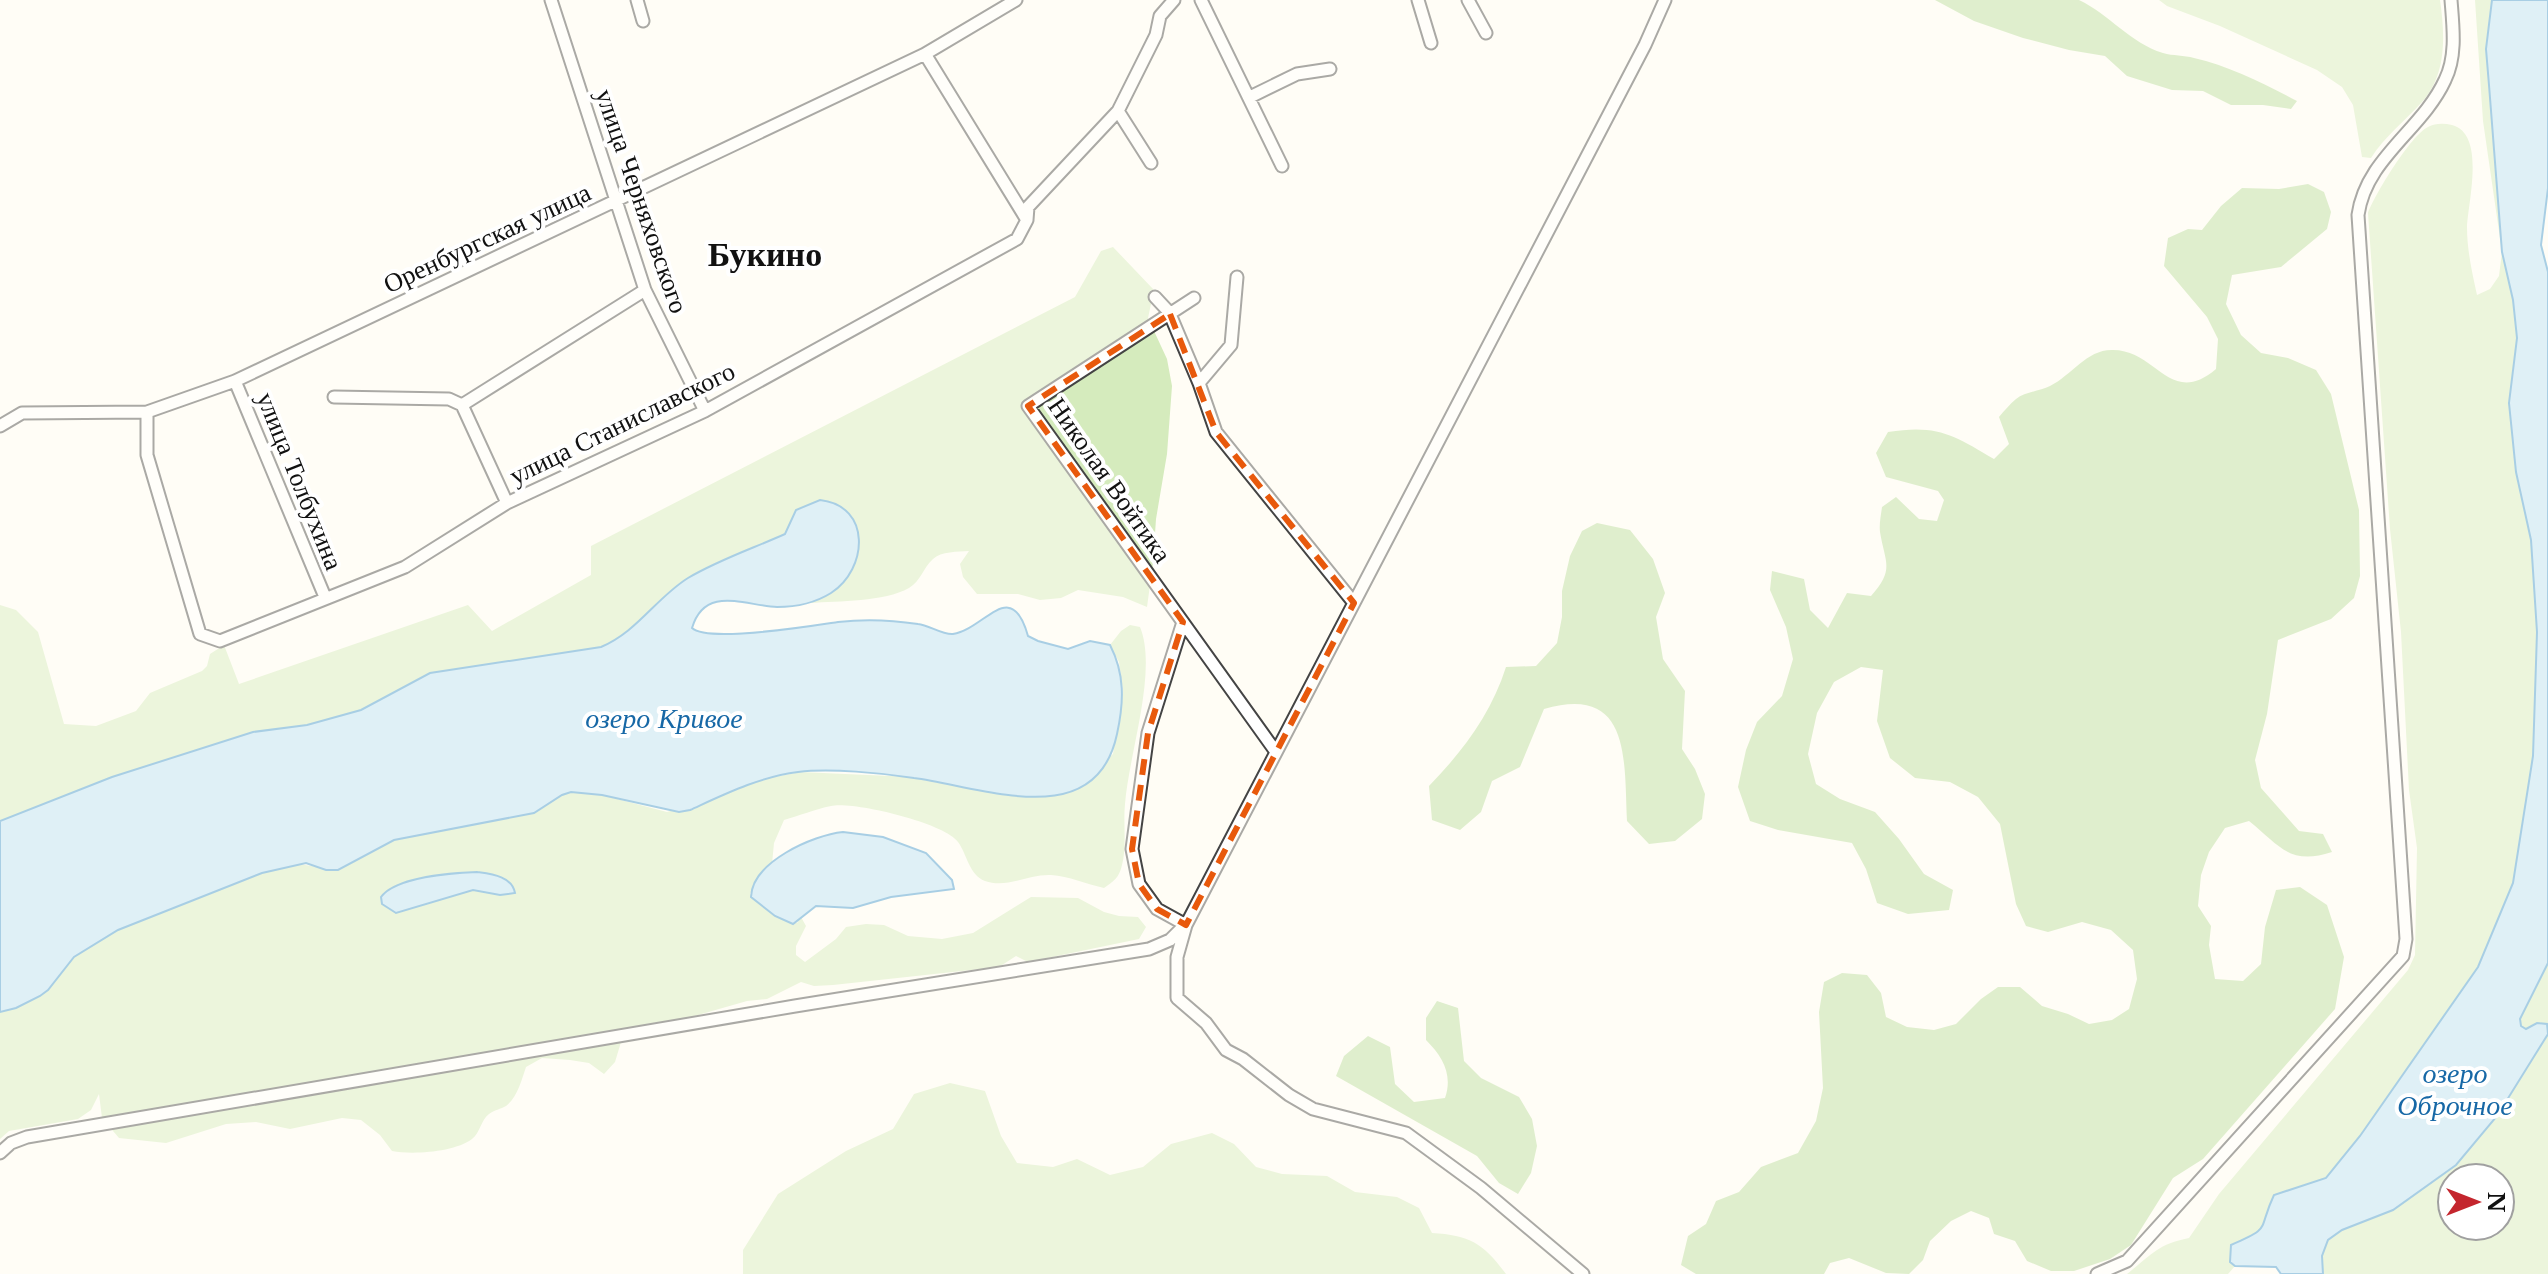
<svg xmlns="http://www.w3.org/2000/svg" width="2548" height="1274" font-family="'Libre Baskerville',serif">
<rect width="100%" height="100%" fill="#fffdf5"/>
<path fill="#d5ebbd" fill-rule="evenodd" d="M 2159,0 L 2440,0 C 2445,35 2447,74 2422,102 C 2404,122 2385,136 2371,158 L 2362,157 L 2353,105 L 2342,87 L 2317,70 L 2220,26 L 2167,6 Z
M 2475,0 L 2492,0 L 2486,49 L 2489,85 L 2502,252 L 2513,300 L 2517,338 L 2509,403 L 2516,472 L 2531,540 L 2537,632 L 2533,756 L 2513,883 L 2478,967 L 2360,1136 L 2326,1178 L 2274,1195 C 2257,1231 2273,1227 2231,1245 L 2230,1262 L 2235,1266 L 2228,1274 L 2127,1274 C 2151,1255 2158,1244 2189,1238 L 2219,1194 L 2408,970 L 2415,955 L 2417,848 L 2409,790 L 2401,632 L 2390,529 L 2368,213 C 2375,194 2411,135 2428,127 C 2435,123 2444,123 2452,125 C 2486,134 2468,202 2467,227 C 2467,250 2472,272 2477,295 L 2490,289 L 2499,276 L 2502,252 L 2483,121 Z
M 1113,247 L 1154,290 L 1148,318 L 1167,359 L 1172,386 L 1167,454 L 1156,519 L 1153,563 L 1147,607 L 1123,597 L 1078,590 L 1061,598 L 1040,600 L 1018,594 L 977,594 L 963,577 L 960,564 L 969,551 C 958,552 941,551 933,559 C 923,568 921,581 909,588 C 884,602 839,601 810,603 L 832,592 L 796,510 L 785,534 C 754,548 718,560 688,578 C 656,598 637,632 601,647 L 430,673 L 361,710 L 307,725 L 253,732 L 112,777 L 0,821 L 0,605 L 16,610 L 38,632 L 64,724 L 96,726 L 136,711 L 150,693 L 202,671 L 207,666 L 210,654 L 224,645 L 239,684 L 468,605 L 492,631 L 591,575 L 591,546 L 1075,297 L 1101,251 Z
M 1130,625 L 1140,627 C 1158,671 1129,753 1125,804 C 1123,823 1127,846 1122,865 C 1119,878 1114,881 1104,888 C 1086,884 1069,876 1051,875 C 1028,874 1007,889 985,881 C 969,875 967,854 958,842 C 945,823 853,801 831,806 C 815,809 799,816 784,820 L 774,843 L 772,864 L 761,875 L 750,894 L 797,923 L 801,917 L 806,926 L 796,946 L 796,955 L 805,962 L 836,939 L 846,927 L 866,924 L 884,925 L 908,936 L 942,939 L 973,933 L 1031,897 L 1078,898 L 1104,912 L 1119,916 L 1138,917 L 1146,927 L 1139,939 L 1028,962 L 1016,956 L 999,967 L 833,985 L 814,986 L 801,982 L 767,999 L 747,1001 L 691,1017 L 647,1024 L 621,1042 L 615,1062 L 604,1074 L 589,1063 L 570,1060 L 542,1058 L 526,1067 C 522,1079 517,1098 506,1106 C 501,1109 494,1110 489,1114 C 481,1120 480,1133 472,1139 C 455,1152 413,1155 392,1151 L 380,1135 L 361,1120 L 342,1118 L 290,1129 L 256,1122 L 226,1124 L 166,1143 L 119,1138 L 102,1118 L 99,1094 L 91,1110 L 78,1119 L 9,1131 L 0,1139 L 0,1012 L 16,1008 L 40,996 L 48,990 L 74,957 L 118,930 L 177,905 L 262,873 L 298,864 L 339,870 L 394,840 L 534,813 L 562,795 L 571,792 L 602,795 L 667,812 L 724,794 L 755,781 L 800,772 L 913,777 L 1017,796 L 1067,793 L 1113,754 L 1123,691 L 1119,662 L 1110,645 L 1121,631 ZM 477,872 L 499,876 L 510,882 L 500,895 L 473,890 L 396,913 L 382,904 L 381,897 C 395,877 452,873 477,872 Z
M 2548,963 L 2548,1026 L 2546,1024 L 2526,1029 L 2521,1027 L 2520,1019 Z
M 2548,1034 L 2548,1274 L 2323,1274 L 2322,1256 L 2328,1240 L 2342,1230 L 2393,1210 L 2544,1042 ZM 2452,1178 L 2500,1178 L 2500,1226 L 2452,1226 Z
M 950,1083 L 985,1091 L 1001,1136 L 1017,1163 L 1053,1167 L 1077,1159 L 1110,1175 L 1143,1167 L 1171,1144 L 1212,1133 L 1234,1144 L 1256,1167 L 1282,1174 L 1327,1176 L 1355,1192 L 1397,1197 L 1419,1208 L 1432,1233 C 1470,1235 1484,1244 1506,1274 L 743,1274 L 743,1250 L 778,1194 L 846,1151 L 893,1129 L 914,1094 Z"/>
<path fill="#b9dc9c" d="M 1935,0 L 2079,0 C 2109,14 2130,43 2163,53 C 2173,56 2184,55 2194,58 C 2229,66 2265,84 2297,101 L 2291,109 L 2263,105 L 2231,105 L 2203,91 L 2172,90 L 2127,76 L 2105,56 L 2069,50 L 2023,38 L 1974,21 Z
M 2308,184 L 2324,192 L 2331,212 L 2327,229 L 2281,267 L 2232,275 L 2226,304 L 2241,335 L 2261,353 L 2288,358 L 2316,370 L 2331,394 L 2359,510 L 2360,576 L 2354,598 L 2331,619 L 2278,640 L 2267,714 L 2255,760 L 2261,788 L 2299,831 L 2323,834 L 2332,852 C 2290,866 2280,846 2249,821 L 2225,828 L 2209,852 L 2201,875 L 2198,906 L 2211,926 L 2209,945 L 2215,979 L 2243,981 L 2261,964 L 2265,927 L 2276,890 L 2300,887 L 2327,905 L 2344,957 L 2335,1009 L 2203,1159 L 2173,1178 L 2131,1245 L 2110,1259 L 2074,1271 L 2051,1271 L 2027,1261 L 2015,1241 L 1994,1234 L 1989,1218 L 1971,1211 L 1951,1221 L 1930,1241 L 1923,1260 L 1909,1274 L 1886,1273 L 1849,1258 L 1830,1263 L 1824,1274 L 1696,1274 L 1681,1265 L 1688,1236 L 1706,1224 L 1716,1201 L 1739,1192 L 1761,1167 L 1798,1153 L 1816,1121 L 1823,1088 L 1819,1012 L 1824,982 L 1842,973 L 1867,975 L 1881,993 L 1886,1017 L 1907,1027 L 1934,1030 L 1956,1024 L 1981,999 L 1998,987 L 2020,987 L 2042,1006 L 2068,1014 L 2089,1024 L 2112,1020 L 2129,1009 L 2137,979 L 2133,950 L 2111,930 L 2082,922 L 2048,932 L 2026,926 L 2016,904 L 2000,824 L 1978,797 L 1950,782 L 1915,778 L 1890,758 L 1877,721 L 1883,670 L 1861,667 L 1834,682 L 1817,713 L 1808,754 L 1816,784 L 1840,799 L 1875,812 L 1899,839 L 1924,874 L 1953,890 L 1949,910 L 1908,914 L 1877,903 L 1866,869 L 1852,843 L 1778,830 L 1750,821 L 1738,787 L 1746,750 L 1757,722 L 1782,696 L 1793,659 L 1786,627 L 1770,590 L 1772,571 L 1804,579 L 1810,610 L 1828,628 L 1847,593 L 1871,596 C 1895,569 1885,563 1880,532 C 1879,524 1881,515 1882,507 L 1896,497 L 1919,519 L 1937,521 L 1944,500 L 1938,491 L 1886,477 L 1876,453 L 1888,432 C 1937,424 1954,435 1994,459 L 2009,444 L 1999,417 C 2004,411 2010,404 2016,399 C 2025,392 2040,391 2050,386 C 2072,375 2087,349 2113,350 C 2157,350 2170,408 2216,369 L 2218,339 L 2207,317 L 2164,266 L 2168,238 L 2188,229 L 2202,230 L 2221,206 L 2242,188 L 2279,189 Z
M 1597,523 L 1630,530 L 1653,559 L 1665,593 L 1656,617 L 1663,659 L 1685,691 L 1682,749 L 1695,769 L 1705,794 L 1702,819 L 1675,841 L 1649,844 L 1627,821 C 1624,759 1631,684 1544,709 L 1520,767 L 1492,781 L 1481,812 L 1460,830 L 1432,820 L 1429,786 C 1463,751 1491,714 1506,667 L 1536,666 L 1557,643 L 1562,617 L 1562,591 L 1570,556 L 1582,531 Z
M 1437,1001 L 1458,1008 L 1464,1061 L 1481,1078 L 1519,1097 L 1532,1119 L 1537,1146 L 1531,1173 L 1518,1194 L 1499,1183 L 1477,1156 L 1336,1076 L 1344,1056 L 1368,1036 L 1390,1047 L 1395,1084 L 1414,1102 L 1445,1098 C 1453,1075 1443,1057 1426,1040 L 1426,1018 Z"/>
<path fill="#b9e0f7" stroke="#3f96cf" stroke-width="2" d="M 2492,0 L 2548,0 L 2548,188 L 2541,245 L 2548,272 L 2548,963 L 2520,1019 L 2521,1026 L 2526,1029 L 2537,1023 L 2547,1024 L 2548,1034 L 2497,1116 L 2456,1165 L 2393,1210 L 2342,1230 L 2328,1240 L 2322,1256 L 2323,1274 L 2281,1274 L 2276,1267 L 2235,1266 L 2230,1262 L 2231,1245 C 2273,1227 2257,1231 2274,1195 L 2326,1178 L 2360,1136 L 2478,967 L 2513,883 L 2533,756 L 2537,632 L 2531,540 L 2516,472 L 2509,403 L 2517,338 L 2513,300 L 2502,252 L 2489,85 L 2486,49 Z
M 820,500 C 872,506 868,569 831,593 C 815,603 795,607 777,607 C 746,606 705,584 692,628 C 708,643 811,626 838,622 C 863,619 892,620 918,624 C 929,625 942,635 953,634 C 985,629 1011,576 1028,636 L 1038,641 L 1068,649 L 1090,641 L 1110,645 C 1125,674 1124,702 1117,734 C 1096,834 983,787 914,778 C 882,773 830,768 798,772 C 759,777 725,794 690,810 L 679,812 L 602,795 L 571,792 L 562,795 L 534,813 L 394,840 L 338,870 L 326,870 L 306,863 L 262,873 L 118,930 L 74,957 L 48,990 L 40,996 L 16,1008 L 0,1012 L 0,821 L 112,777 L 253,732 L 307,725 L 361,710 L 430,673 L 601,647 C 637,632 656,598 688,578 C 718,560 754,548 785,534 L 796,510 Z
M 843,832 L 883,837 L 926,853 L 952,880 L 954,889 L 891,897 L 853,908 L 816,906 L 793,924 L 775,916 L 751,897 C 752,862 813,835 843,832 Z
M 477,872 C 491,874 512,876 515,893 L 500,895 L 473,890 L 396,913 L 382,904 L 381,897 C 396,877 452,873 477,872 Z"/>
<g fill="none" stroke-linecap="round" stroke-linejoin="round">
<defs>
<path id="minor" d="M 551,0 L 645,290 L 705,411
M 637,0 L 643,21
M 1201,0 L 1282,166
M 1418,0 L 1431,43
M 1468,0 L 1486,33
M 925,54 L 1027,220
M 1250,97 L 1297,74 L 1330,69
M 1118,111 L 1151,163
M 1237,277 L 1231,345 L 1199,383 L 1216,432 L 1354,603
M 1155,297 L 1169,312 L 1199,383
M 1194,298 L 1028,406 L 1276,752
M 235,381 L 325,597
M 334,397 L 449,399 L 462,405
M 147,412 L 147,455 L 200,634 L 220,641 L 405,567 L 507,503 L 705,411 L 1017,239 L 1027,220 L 1028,207 L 1118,111 L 1156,35 L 1160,16 L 1174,0
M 0,426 L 22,413 L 147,412 L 235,381 L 925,54 L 1016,0
M 507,503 L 462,405 L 645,290
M 1183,622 L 1148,733 L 1132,849 L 1139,884 L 1157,909 L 1186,925
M 0,1153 L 11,1143 L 27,1137 L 795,1006 L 1149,949 L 1170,940 L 1185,925
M 1583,1274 L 1481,1188 L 1406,1133 L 1313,1109 L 1289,1095 L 1243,1059 L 1226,1050 L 1206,1023 L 1177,998 L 1177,957 L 1186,925 L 1645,45 L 1665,0
M 2097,1274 L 2127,1261 L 2403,956 L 2406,939 L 2358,215 C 2366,158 2422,130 2445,80 C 2457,56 2453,26 2451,0"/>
</defs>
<use href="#minor" stroke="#444" stroke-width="15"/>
<use href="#minor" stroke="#fff" stroke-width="11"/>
</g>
<path d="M0 0H2548V1274H0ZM 1170,314 L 1216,432 L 1354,603 L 1186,925 L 1157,909 L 1139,884 L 1132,849 L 1148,733 L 1183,622 L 1028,406 Z" fill="#fffdf5" fill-opacity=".55" fill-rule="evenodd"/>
<path fill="none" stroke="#e8590c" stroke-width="6" stroke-dasharray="16 10" stroke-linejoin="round" d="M 1170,314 L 1216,432 L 1354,603 L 1186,925 L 1157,909 L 1139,884 L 1132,849 L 1148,733 L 1183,622 L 1028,406 Z"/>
<g text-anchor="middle" stroke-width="8" stroke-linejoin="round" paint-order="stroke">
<g font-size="26" fill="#111" stroke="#fff">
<text transform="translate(642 201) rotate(71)" y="9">улица Черняховского</text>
<text transform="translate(487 238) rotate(-25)" y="9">Оренбургская улица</text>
<text transform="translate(622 423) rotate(-26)" y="9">улица Станиславского</text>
<text transform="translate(1110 480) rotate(55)" y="9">Николая Войтика</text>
<text transform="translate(300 481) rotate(68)" y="9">улица Толбухина</text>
</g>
<g font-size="28" font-style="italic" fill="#1768a6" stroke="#fff">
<text x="664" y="728">озеро Кривое</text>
<text x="2455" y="1083">озеро<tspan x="2455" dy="32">Оброчное</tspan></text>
</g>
<g font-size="34" font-weight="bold" fill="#111" stroke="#fff">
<text x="765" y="266">Букино</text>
</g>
</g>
<g transform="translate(2476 1202) rotate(90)"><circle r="38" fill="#ffffff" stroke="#a0a0a0" stroke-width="2"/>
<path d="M0-6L14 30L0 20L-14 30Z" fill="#c4262e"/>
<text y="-12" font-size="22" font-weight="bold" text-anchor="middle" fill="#111111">N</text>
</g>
</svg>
